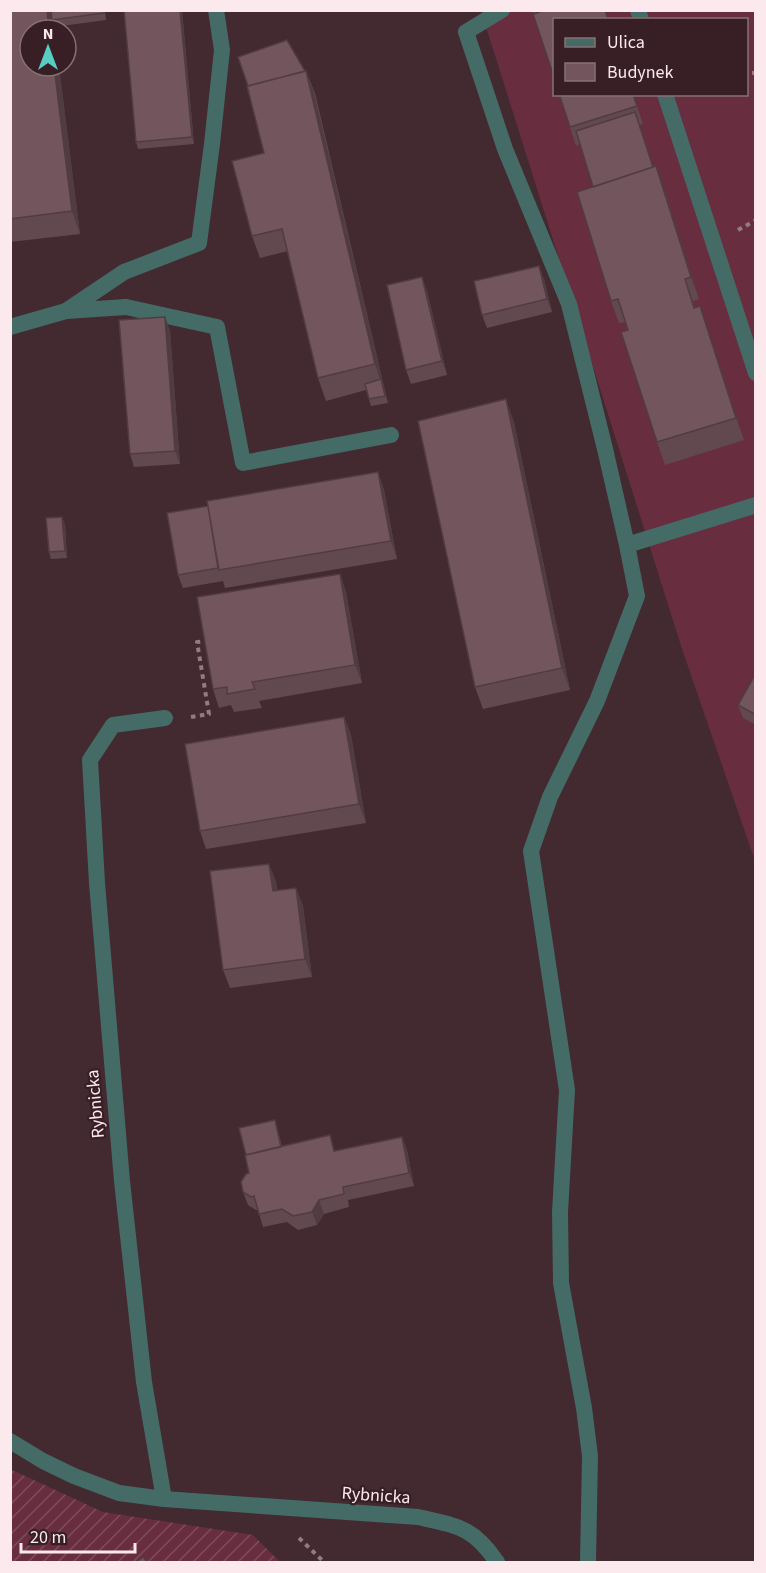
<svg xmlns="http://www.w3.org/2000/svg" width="766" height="1573" font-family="'Source Sans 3',sans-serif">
<defs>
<pattern id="garden-furrows" width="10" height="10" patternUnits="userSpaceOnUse" patternTransform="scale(1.5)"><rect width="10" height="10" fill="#682e40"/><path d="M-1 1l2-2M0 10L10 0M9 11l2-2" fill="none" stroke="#7e4c5c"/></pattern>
</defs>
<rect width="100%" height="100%" fill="#432930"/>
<path fill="url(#garden-furrows)" d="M 10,1469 L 103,1512 L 253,1535 L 280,1562 L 11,1562 Z"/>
<path fill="#682e40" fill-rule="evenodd" d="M 481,11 L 755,11 L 755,861 L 682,649 ZM 554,20 L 746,20 L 746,94 L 554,94 Z"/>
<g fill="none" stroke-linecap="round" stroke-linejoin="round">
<path stroke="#927b81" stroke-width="4" stroke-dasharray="4.5 4.5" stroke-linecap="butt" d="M 752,73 L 756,73
M 738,230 L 756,220
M 191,717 L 209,714 L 197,642 L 207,641
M 299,1538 L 324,1562"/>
<path stroke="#456b66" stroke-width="16" d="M 502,10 L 466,32 L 505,149 L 569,304 L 605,449 L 627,545
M 638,10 L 641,20
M 665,94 L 756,373
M 126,307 L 217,327 L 243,463 L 391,435
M 66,311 L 124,272 L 199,243 L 212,144 L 222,50 L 216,10
M 164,1499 L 144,1382 L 122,1181 L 97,883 L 90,760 L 113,725 L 165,718
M 588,1562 L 590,1456 L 584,1408 L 561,1283 L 560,1212 L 567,1090 L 531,851 L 550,797 L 597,701 L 637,596 L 627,545 L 756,505"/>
<path stroke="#456b66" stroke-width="16" d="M 10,327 L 66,311 L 126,307
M 10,1441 L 43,1461 L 74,1476 L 119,1493 L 164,1499 L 418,1517 C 458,1526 473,1527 497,1562"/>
</g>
<path fill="#624950" d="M 10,10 L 105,10 L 106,20 L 54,27 L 80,234 L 10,242 Z
M 124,10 L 182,10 L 194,144 L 138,149 L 136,142 Z
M 305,71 L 306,71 L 315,93 L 388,403 L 371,406 L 366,390 L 326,401 L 318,378 L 288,251 L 260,258 L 252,236 L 264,153 Z
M 633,94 L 643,124 L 639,125 L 653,167 L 664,188 L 699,299 L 693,301 L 695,308 L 708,329 L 744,440 L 665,465 L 657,442 L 625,322 L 619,323 L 611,301 L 593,187 L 580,144 L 576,146 L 570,127 Z
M 544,279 L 552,312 L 487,328 L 482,315 Z
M 427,291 L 447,375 L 411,384 L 406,370 Z
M 170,330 L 180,464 L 134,467 L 130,454 Z
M 514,422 L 570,690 L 483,709 L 475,687 Z
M 378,472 L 384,490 L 397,559 L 225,588 L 223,581 L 183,588 L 178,575 L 207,506 Z
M 65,524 L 67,558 L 51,559 L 49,552 Z
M 340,574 L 346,592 L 362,683 L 259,701 L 262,708 L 234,712 L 231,705 L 219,708 L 213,689 Z
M 756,673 L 756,725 L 743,718 L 738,705 Z
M 344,717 L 351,735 L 366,823 L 206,849 L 200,831 Z
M 269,864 L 276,882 L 277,890 L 296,888 L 303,906 L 312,977 L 230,988 L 223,970 Z
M 277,1127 L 282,1146 L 336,1151 L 402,1137 L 407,1150 L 414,1186 L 348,1200 L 349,1207 L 324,1214 L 317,1225 L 298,1230 L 287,1222 L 263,1227 L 258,1210 L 256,1210 L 248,1205 L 243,1192 L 249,1173 Z"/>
<path fill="#503c41" d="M 47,10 L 52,10 L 52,20 L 55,30 L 49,30 Z
M 180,10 L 182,10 L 194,144 L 192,137 Z
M 54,66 L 59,66 L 80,234 L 72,211 Z
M 306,71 L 314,93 L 388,403 L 375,364 Z
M 656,166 L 664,188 L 699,299 L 691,277 Z
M 539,266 L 544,279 L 552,312 L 547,299 Z
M 422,277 L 427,291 L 447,375 L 442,361 Z
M 700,306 L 708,329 L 744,440 L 736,418 Z
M 165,317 L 170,330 L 180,464 L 175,451 Z
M 506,399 L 514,422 L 570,690 L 562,668 Z
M 378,472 L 384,490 L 397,559 L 391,541 Z
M 62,517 L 65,524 L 67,558 L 65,551 Z
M 340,574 L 346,592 L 362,683 L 355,665 Z
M 344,717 L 351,735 L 366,823 L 359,804 Z
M 269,864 L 276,882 L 279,909 L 273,891 Z
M 296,888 L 303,906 L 312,977 L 305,959 Z
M 402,1137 L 407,1150 L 414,1186 L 409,1173 Z
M 319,1200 L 324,1214 L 317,1225 L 312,1212 Z"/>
<path fill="#72555d" stroke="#503c41" stroke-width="1.5" d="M 10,10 L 47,10 L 49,30 L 30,30 L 30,66 L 54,66 L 72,211 L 10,219 Z
M 51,10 L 103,10 L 104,13 L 52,20 Z
M 124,10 L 180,10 L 192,137 L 136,142 Z
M 532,10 L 544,10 L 534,14 Z
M 544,10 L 605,10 L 608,20 L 555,20 L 555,80 L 533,14 Z
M 287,40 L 305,71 L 248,86 L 238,57 Z
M 306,71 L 375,364 L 318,378 L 282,229 L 252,236 L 232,161 L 264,153 L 247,86 Z
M 559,94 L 633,94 L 637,106 L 570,127 Z
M 635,112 L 653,167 L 593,187 L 576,131 Z
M 656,166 L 691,277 L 685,279 L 694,308 L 700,306 L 736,418 L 657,442 L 621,332 L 628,330 L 618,299 L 611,301 L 577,192 Z
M 539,266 L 547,299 L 482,315 L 474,281 Z
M 422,277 L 442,361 L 406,370 L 387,285 Z
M 165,317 L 175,451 L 130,454 L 119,320 Z
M 381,379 L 385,396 L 369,399 L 365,384 Z
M 506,399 L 562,668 L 475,687 L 418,421 Z
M 378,472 L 391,541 L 219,570 L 207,501 Z
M 208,506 L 218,568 L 178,575 L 167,513 Z
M 62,517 L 65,551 L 49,552 L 46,518 Z
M 340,574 L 355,665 L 252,682 L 255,689 L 227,694 L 227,687 L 213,689 L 197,597 Z
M 756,673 L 756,715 L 738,705 Z
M 344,717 L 359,804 L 200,831 L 185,744 Z
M 269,864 L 273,891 L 296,888 L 305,959 L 223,970 L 210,871 Z
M 275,1120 L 281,1147 L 246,1155 L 239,1128 Z
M 330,1135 L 334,1151 L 402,1137 L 409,1173 L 343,1187 L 344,1194 L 319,1200 L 312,1212 L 293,1216 L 282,1209 L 259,1214 L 254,1196 L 251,1197 L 243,1192 L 241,1182 L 246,1174 L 249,1173 L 245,1155 Z
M 143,1557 L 148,1563 L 135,1563 Z"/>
<g text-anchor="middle" stroke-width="4.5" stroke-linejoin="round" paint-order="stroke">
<g font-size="18" fill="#fbe9ed" stroke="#381f26">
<text transform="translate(95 1104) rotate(-95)" y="6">Rybnicka</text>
<text transform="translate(376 1495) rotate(4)" y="6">Rybnicka</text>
</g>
</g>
<rect width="766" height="1573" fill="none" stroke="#fbe9ed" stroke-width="24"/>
<rect x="553" y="18" width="195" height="78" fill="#381f26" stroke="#867076" stroke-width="1.5"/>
<rect x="565" y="38" width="30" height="9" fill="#456b66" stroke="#867076" stroke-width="1.5"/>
<text x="607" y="48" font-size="18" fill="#fbe9ed">Ulica</text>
<rect x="565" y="63" width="30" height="18" fill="#72555d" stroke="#867076" stroke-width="1.5"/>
<text x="607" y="78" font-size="18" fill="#fbe9ed">Budynek</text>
<g transform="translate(48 48)"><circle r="28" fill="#381f26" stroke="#867076" stroke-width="1.5"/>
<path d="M0-4.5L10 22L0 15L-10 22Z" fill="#57cec1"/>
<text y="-9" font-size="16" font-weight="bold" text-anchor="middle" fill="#fbe9ed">N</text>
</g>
<path d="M21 1543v9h114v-9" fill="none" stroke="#fbe9ed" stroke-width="3"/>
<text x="30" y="1543" font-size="18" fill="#fbe9ed" stroke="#381f26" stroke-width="4.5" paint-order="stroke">20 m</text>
</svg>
